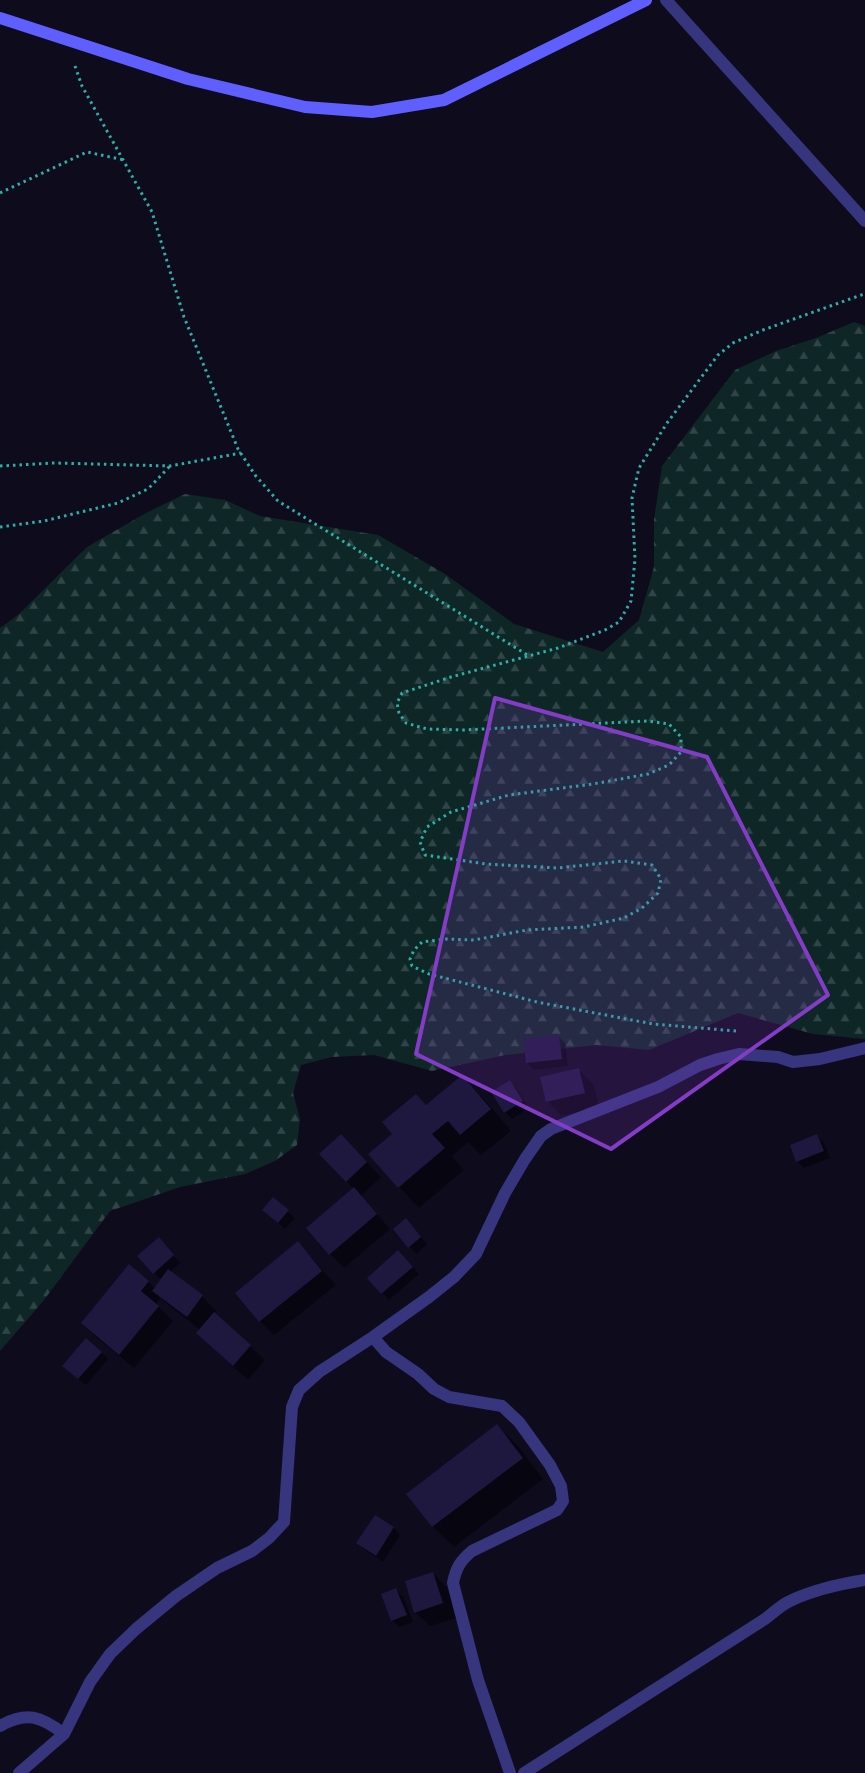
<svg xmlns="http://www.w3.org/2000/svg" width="865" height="1773" font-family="'Source Sans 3',sans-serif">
<defs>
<pattern id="forest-firs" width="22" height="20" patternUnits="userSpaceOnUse" patternTransform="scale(1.25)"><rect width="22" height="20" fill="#0e2726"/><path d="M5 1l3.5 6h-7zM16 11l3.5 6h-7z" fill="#304547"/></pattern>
</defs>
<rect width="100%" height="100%" fill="#0e0b1d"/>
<path fill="url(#forest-firs)" d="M 854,322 L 865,326 L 865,1039 L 813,1034 L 738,1013 L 649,1050 L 596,1045 L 505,1055 L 432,1071 L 374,1055 L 332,1057 L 301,1065 L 293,1093 L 300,1119 L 297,1145 L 275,1161 L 245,1174 L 180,1187 L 110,1211 L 44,1300 L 0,1351 L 0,628 L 18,615 L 87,547 L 146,513 L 185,494 L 225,500 L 260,516 L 378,535 L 445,574 L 514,624 L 603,652 L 639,620 L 654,567 L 654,520 L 662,466 L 735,370 L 776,351 L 816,338 Z"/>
<path fill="#0007" d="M 558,1036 L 565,1043 L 568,1066 L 534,1070 L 527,1063 Z
M 578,1069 L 593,1084 L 599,1107 L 562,1116 L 547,1101 Z
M 462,1077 L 483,1098 L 511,1131 L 481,1155 L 468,1142 L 452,1156 L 464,1170 L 419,1208 L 399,1187 L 427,1106 Z
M 510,1082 L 517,1089 L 529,1108 L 512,1119 L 505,1112 Z
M 817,1136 L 824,1143 L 830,1158 L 804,1168 L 797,1161 Z
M 355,1150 L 381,1177 L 361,1196 L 390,1229 L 344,1268 L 330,1254 L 354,1189 L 321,1154 Z
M 274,1199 L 295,1218 L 285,1229 L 271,1216 Z
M 412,1227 L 427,1244 L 416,1254 L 394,1229 Z
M 298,1243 L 336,1285 L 274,1335 L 260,1321 Z
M 166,1246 L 180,1263 L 170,1272 L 202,1296 L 216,1311 L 214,1314 L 265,1360 L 248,1380 L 197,1333 L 200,1330 L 160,1298 L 156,1304 L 173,1321 L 134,1368 L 96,1337 L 82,1323 L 148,1282 L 155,1288 L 161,1280 L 154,1273 Z
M 405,1259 L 419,1274 L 389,1300 L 369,1278 Z
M 101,1352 L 108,1359 L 86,1385 L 71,1373 Z
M 497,1426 L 518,1446 L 543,1479 L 454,1547 L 433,1527 L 408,1494 Z
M 376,1517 L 394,1528 L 400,1535 L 383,1562 L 365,1550 L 358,1543 Z
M 433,1573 L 447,1588 L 456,1618 L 430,1626 L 415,1612 Z
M 396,1590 L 403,1597 L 413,1622 L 399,1627 L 392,1620 Z"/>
<path fill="#1e173e" d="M 559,1035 L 562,1059 L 526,1063 L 523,1039 Z
M 579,1068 L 585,1093 L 546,1102 L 540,1077 Z
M 462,1075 L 491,1109 L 460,1135 L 448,1121 L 432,1134 L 445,1148 L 398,1188 L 368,1154 L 392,1134 L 382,1122 L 416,1094 L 426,1105 Z
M 510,1080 L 523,1101 L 504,1113 L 491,1092 Z
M 341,1134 L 367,1162 L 346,1182 L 319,1154 Z
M 817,1134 L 824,1151 L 796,1162 L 790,1145 Z
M 354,1187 L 377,1214 L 329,1255 L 306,1228 Z
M 273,1197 L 289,1210 L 278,1223 L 262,1210 Z
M 406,1218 L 421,1237 L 408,1248 L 393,1229 Z
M 159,1237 L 174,1255 L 153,1274 L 137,1256 Z
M 298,1241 L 322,1271 L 259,1322 L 235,1293 Z
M 398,1250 L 413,1267 L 381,1294 L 367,1278 Z
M 129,1264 L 149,1281 L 141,1291 L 159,1306 L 119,1355 L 81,1323 Z
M 168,1269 L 203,1295 L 187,1317 L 152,1291 Z
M 214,1312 L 251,1345 L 233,1366 L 196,1333 Z
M 86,1338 L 102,1352 L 78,1379 L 62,1366 Z
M 497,1424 L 523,1458 L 432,1527 L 406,1494 Z
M 375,1515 L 394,1527 L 376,1556 L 356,1543 Z
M 433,1572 L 443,1603 L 414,1613 L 405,1581 Z
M 396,1588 L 407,1615 L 391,1621 L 381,1594 Z"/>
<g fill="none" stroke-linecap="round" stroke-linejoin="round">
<path stroke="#2bb0a4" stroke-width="3" stroke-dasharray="2.5 4" stroke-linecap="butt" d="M 75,66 L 82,86 L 152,212 L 184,317 L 238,449 L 255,475 L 278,501 L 529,656
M 0,193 L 87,152 L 124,160
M 0,466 L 54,463 L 170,466 L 241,453
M 0,527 L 44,521 L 118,503 L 148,489 L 170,466
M 736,1031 L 653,1024 L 537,1002 L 429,974 L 412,966 L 410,959 L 414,950 L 422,942 L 447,939 L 474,940 L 527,930 L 584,927 L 624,918 L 642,908 L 658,893 L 661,879 L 652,865 L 624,861 L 557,868 L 486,864 L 425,855 L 420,842 L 427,827 L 451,812 L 509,795 L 593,784 L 648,774 L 669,765 L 681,752 L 681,737 L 669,724 L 647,721 L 463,730 L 427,729 L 406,723 L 399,713 L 397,703 L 402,693 L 451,677 L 558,648 L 605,630 L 619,622 L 631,601 L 635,559 L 632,498 L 639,468 L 667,423 L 718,355 L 733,343 L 763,330 L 864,294"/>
<path stroke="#36357d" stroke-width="12" d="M 666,0 L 865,221
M 373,1337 L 386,1352 L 418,1374 L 434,1389 L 449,1397 L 502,1406 L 519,1422 L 550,1465 L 561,1486 L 563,1501 L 557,1510 L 472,1551 C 460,1561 456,1568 453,1583 L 478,1680 L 510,1773
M 0,1726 C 26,1711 41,1716 64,1734
M 19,1773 L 64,1734 L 90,1682 L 110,1654 L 136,1629 L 176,1596 L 217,1568 L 252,1551 L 269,1538 L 284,1522 L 292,1407 L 299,1390 L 319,1372 L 373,1337 L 429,1297 L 454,1277 L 476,1254 L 505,1193 L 525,1159 L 541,1136 L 551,1129 L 658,1087 L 700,1065 L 718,1059 L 739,1054 L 778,1057 L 793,1062 L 820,1059 L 865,1048
M 524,1773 L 765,1619 C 773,1613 781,1605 790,1601 C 813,1590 840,1584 865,1580"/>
<path stroke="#5f5fff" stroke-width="12" d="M 0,18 L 188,79 L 305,107 L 372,112 L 444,100 L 646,0"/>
</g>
<path fill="#833cc5" fill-opacity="0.2" stroke="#833cc5" stroke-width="4" stroke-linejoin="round" d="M 495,698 L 707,757 L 828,995 L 611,1149 L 416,1054 Z"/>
</svg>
